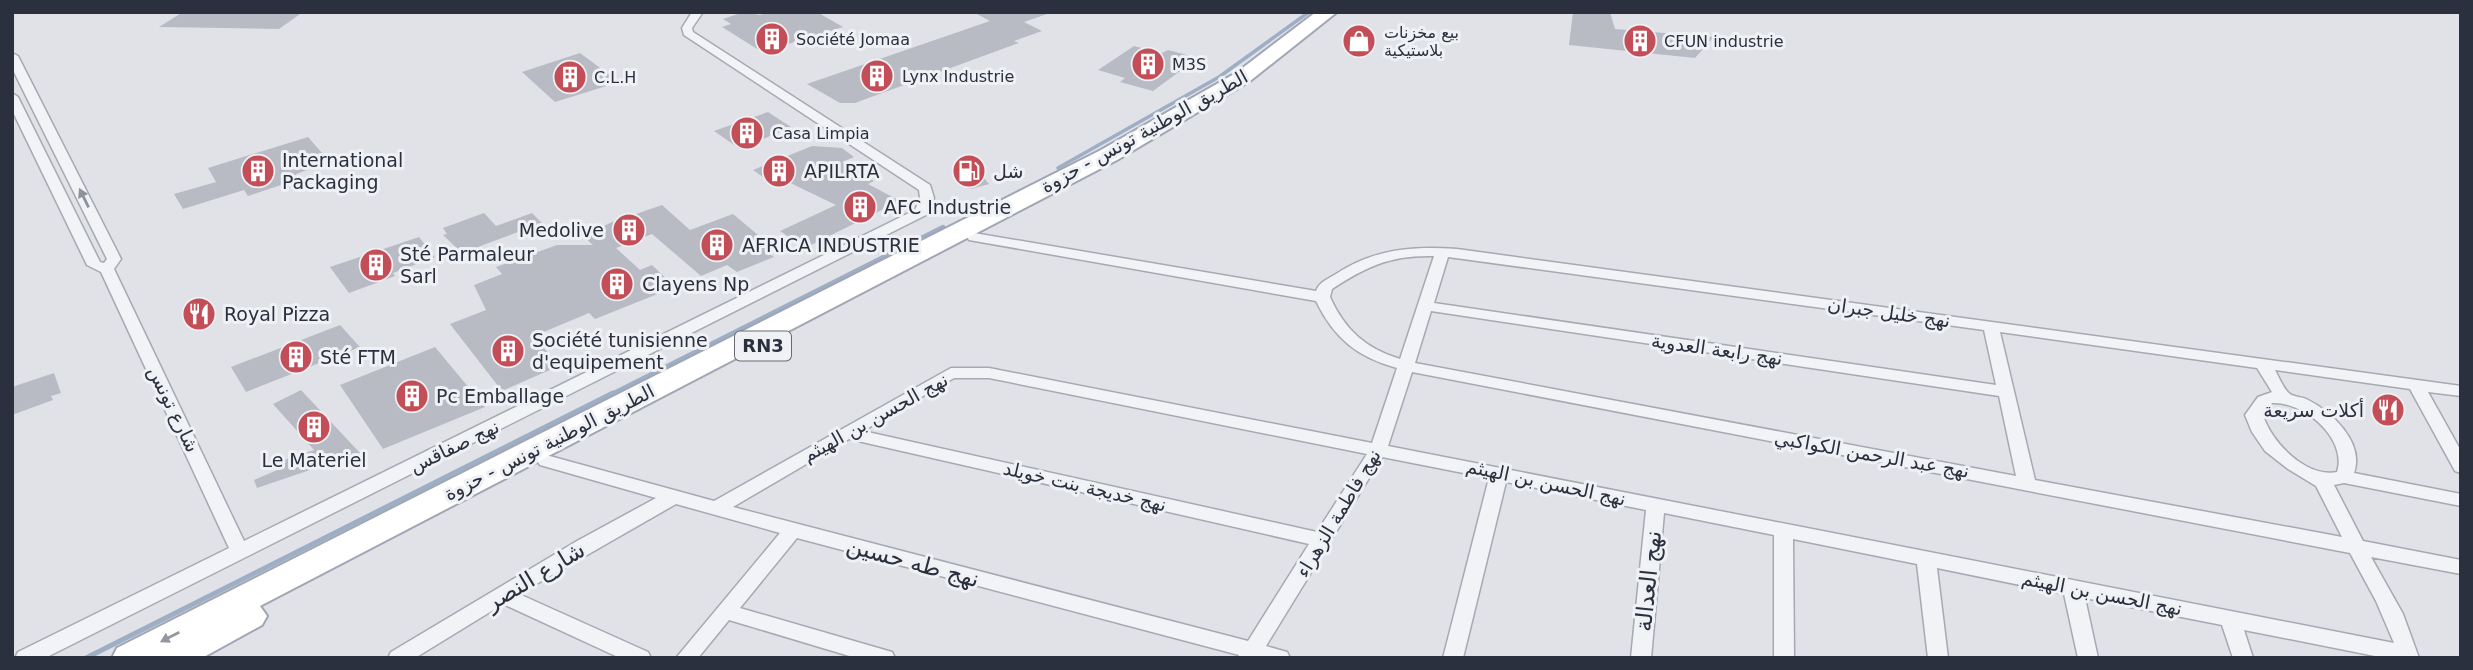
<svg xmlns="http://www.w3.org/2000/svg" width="2473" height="670" font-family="'DejaVu Sans',Cairo,sans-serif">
<rect width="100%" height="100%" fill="#e0e2e8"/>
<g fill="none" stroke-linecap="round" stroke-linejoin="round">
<path stroke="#9daec5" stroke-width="3.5" d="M 1058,168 L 1219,77 L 1309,12"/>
<path stroke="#9daec5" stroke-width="4.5" d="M 610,395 L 943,227"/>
<path stroke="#9daec5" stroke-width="5" d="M 86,658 L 613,393"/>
</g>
<path fill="#b8bbc4" d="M 183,12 L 303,12 L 279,29 L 159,27 Z
M 744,12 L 760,15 L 769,12 L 817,12 L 843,27 L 762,52 L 722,27 L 731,24 L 723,19 Z
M 973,12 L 1047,14 L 1024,22 L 1042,31 L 1014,41 L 1019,43 L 855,103 L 840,103 L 807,84 L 990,21 Z
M 1573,12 L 1610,12 L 1615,29 L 1714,37 L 1695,58 L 1569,45 Z
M 1134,46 L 1162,53 L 1168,50 L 1198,58 L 1153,91 L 1120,82 L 1125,78 L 1098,70 Z
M 580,53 L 619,82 L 555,102 L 522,72 Z
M 768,112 L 791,127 L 740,149 L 714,131 Z
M 308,137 L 330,162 L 296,174 L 299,179 L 248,196 L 244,190 L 183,209 L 174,194 L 216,182 L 208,168 Z
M 812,146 L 842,148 L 854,157 L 842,162 L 874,181 L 868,184 L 900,201 L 805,248 L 780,231 L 836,205 L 784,180 L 773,184 L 753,170 Z
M 969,161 L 989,184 L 971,189 L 956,165 Z
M 662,205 L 690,230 L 733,214 L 771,246 L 764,250 L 774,257 L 737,272 L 727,265 L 701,276 L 652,234 L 616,248 L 640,270 L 652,265 L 675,287 L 595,319 L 589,313 L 534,336 L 559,366 L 502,391 L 450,324 L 486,310 L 474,285 L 502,274 L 496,267 L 557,245 L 593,245 L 583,236 L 610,223 Z
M 484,213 L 496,226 L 532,213 L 542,223 L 462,253 L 443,235 L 447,234 L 443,228 Z
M 419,237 L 435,257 L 393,273 L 395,276 L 349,293 L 330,267 Z
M 340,325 L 360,347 L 246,392 L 231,367 Z
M 435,347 L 485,407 L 383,449 L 340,385 Z
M 54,373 L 61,393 L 51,396 L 53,400 L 12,415 L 12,387 Z
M 301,390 L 360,453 L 257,488 L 254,480 L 282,468 L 284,460 L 314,450 L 273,404 Z"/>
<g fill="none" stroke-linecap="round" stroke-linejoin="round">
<defs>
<path id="street" d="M 692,12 L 703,12 L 692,28 L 693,32 L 930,185 L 934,198 L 926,215 L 45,658 L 15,658 L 18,652 L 229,548 L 101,272 L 87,265 L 12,110 L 12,93 L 18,97 L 100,262 L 104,263 L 107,259 L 12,68 L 12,53 L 18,56 L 121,259 L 114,269 L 244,541 L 915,210 L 920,198 L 919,190 L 684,35 L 682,28 Z
M 974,233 L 1316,291 C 1319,282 1328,279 1336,274 C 1374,249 1412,246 1457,249 L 2461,386 L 2461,396 L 2428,392 L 2461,451 L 2461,473 L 2455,471 L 2410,389 L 2275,370 C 2279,377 2284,390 2290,394 C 2294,397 2302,397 2306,399 C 2331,411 2365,442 2354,473 L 2461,494 L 2461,506 L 2344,483 L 2334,485 L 2363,541 L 2461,560 L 2461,574 L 2371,557 L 2403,614 L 2419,658 L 2385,658 L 2244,630 L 2253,658 L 2233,658 L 2222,625 L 2085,598 L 2098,658 L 2078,658 L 2064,594 L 1937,568 L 1948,658 L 1928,658 L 1917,564 L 1793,539 L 1794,658 L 1774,658 L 1774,535 L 1664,513 L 1651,658 L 1631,658 L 1646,510 L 1506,482 L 1463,658 L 1443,658 L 1489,478 L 1382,457 L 1266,646 L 1287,652 L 1290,658 L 1238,658 L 1239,655 L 797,538 L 740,608 L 885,650 L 892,652 L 895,658 L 856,658 L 729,620 L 698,658 L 676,658 L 780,533 L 676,504 L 519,594 L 648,652 L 651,658 L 620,658 L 503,604 L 415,658 L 388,658 L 391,652 L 577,541 L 656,498 L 540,465 L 537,461 L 540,457 L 546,455 L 714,501 L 951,368 L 989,368 L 1372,443 L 1397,368 C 1357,357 1334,338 1316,301 L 969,240 L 967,237 L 969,234 ZM 1434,256 L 1400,359 C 1365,348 1345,330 1330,297 L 1332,289 C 1367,266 1391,255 1434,256 ZM 1448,257 L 1984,330 L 1996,385 L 1434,303 ZM 1431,311 L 1999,396 L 2016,476 L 1415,363 ZM 2000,332 L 2257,368 L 2272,392 L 2258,397 L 2245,415 L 2252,432 L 2265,451 L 2288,469 L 2316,486 L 2342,537 L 2035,480 ZM 1412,372 L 2350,553 L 2376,601 L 2394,643 L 1388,446 ZM 954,378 L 989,378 L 1367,454 L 1317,532 L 863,431 ZM 2272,403 C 2304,401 2348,439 2337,472 C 2306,478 2271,442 2263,415 ZM 849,439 L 1309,544 L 1248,641 L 733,507 Z"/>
<path id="primary" d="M 1316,12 L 1337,12 L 1250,81 L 1117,160 L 260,606 L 267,616 L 262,625 L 202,658 L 112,658 L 117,648 L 1101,150 L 1236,73 Z"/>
</defs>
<use href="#street" stroke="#a6a9b2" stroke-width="3"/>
<use href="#primary" stroke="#a0a6b3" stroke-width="4"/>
<use href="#street" fill="#f2f3f6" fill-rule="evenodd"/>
<use href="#primary" fill="#fff" fill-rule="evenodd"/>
</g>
<defs><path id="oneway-solid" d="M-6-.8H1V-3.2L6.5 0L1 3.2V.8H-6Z" transform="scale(1.75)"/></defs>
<use fill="#8e929a" href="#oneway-solid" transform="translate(84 198) rotate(-116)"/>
<use fill="#94989e" href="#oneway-solid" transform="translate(170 637) rotate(153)"/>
<defs>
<symbol id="building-disc" viewBox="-11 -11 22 22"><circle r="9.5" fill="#c44e57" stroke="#eff1f5"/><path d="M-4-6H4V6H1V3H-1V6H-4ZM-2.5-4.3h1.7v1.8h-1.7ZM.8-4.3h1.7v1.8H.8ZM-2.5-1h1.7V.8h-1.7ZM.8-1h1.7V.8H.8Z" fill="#fff"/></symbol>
<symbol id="shop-disc" viewBox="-11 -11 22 22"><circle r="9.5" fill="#c44e57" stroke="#eff1f5"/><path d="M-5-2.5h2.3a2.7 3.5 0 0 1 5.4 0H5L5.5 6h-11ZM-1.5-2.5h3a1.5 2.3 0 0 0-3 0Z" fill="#fff"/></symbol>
<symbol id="fuel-disc" viewBox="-11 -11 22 22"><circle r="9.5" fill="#c44e57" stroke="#eff1f5"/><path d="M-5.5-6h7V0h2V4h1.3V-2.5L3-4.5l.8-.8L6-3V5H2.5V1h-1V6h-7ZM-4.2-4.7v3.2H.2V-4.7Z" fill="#fff"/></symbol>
<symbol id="restaurant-disc" viewBox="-11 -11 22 22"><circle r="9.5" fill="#c44e57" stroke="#eff1f5"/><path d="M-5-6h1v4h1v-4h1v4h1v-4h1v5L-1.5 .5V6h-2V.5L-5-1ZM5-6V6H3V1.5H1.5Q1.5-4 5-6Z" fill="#fff"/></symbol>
</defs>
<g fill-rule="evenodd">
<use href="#building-disc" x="753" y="20" width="38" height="38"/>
<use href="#shop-disc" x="1340" y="22" width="38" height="38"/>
<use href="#building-disc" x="1621" y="22" width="38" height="38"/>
<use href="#building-disc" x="1129" y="45" width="38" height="38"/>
<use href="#building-disc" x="858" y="57" width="38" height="38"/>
<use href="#building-disc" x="551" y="58" width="38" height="38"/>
<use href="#building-disc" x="728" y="114" width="38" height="38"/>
<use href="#building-disc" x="239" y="152" width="38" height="38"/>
<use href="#building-disc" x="760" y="152" width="38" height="38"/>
<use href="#fuel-disc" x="950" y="152" width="38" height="38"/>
<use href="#building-disc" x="841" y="188" width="38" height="38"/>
<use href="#building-disc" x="610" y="211" width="38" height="38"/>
<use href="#building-disc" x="698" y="226" width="38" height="38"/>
<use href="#building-disc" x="357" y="246" width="38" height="38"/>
<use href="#building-disc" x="598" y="265" width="38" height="38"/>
<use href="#restaurant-disc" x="180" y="295" width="38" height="38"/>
<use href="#building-disc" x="489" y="332" width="38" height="38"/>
<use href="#building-disc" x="277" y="338" width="38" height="38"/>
<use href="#building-disc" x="393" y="377" width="38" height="38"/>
<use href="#restaurant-disc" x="2369" y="391" width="38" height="38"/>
<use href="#building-disc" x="295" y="408" width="38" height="38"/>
</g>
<g text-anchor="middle" stroke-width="6" stroke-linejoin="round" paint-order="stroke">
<g font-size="16" fill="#2a303e" stroke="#eff1f5" text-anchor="start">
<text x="1384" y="38">بيع مخزنات<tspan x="1384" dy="18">بلاستيكية</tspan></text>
<text x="796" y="45">Société Jomaa</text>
<text x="1664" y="47">CFUN industrie</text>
<text x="1172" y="70">M3S</text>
<text x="902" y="82">Lynx Industrie</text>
<text x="594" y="83">C.L.H</text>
<text x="772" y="139">Casa Limpia</text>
</g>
<rect fill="#eff1f5" stroke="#656a75" stroke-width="2" x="735" y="331.5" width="56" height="29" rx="5"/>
<g font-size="18" font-weight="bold" fill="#2a303e">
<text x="763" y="352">RN3</text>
</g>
<g font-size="19" fill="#2a303e" stroke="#eff1f5">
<text transform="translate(1144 131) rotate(-29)" y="7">الطريق الوطنية تونس - حزوة</text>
<text transform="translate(1889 312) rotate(8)" y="7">نهج خليل جبران</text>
<text transform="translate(1717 349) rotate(8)" y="7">نهج رابعة العدوية</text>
<text transform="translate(174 409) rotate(64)" y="7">شارع تونس</text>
<text transform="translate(875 417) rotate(-29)" y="7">نهج الحسن بن الهيثم</text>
<text transform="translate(549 442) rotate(-27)" y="7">الطريق الوطنية تونس - حزوة</text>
<text transform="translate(454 446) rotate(-26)" y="7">نهج صفاقس</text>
<text transform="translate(1872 454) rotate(10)" y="7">نهج عبد الرحمن الكواكبي</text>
<text transform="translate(1546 482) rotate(12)" y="7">نهج الحسن بن الهيثم</text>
<text transform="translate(1085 486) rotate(13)" y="7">نهج خديجة بنت خويلد</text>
<text transform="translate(1338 513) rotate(-59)" y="7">نهج فاطمة الزهراء</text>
<text transform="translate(2102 593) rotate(11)" y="7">نهج الحسن بن الهيثم</text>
</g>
<g font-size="19" fill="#2a303e" stroke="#eff1f5" text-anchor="start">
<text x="282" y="167">International<tspan x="282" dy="22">Packaging</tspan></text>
<text x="804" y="178">APILRTA</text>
<text x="993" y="178">شل</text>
<text x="884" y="214">AFC Industrie</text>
<text x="604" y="237" text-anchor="end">Medolive</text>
<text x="742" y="252">AFRICA INDUSTRIE</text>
<text x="400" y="261">Sté Parmaleur<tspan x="400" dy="22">Sarl</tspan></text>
<text x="642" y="291">Clayens Np</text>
<text x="224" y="321">Royal Pizza</text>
<text x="532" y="347">Société tunisienne<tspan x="532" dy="22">d'equipement</tspan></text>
<text x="320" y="364">Sté FTM</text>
<text x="436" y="403">Pc Emballage</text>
<text x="2364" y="417" text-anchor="end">أكلات سريعة</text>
<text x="314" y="467" text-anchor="middle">Le Materiel</text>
</g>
<g font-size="23" fill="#2a303e" stroke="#eff1f5">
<text transform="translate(913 562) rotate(15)" y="8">نهج طه حسين</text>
<text transform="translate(535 576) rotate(-31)" y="8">شارع النصر</text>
<text transform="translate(1648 581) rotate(-84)" y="8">نهج العدالة</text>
</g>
</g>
<rect width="2473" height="670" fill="none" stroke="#2a303e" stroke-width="28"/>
</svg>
